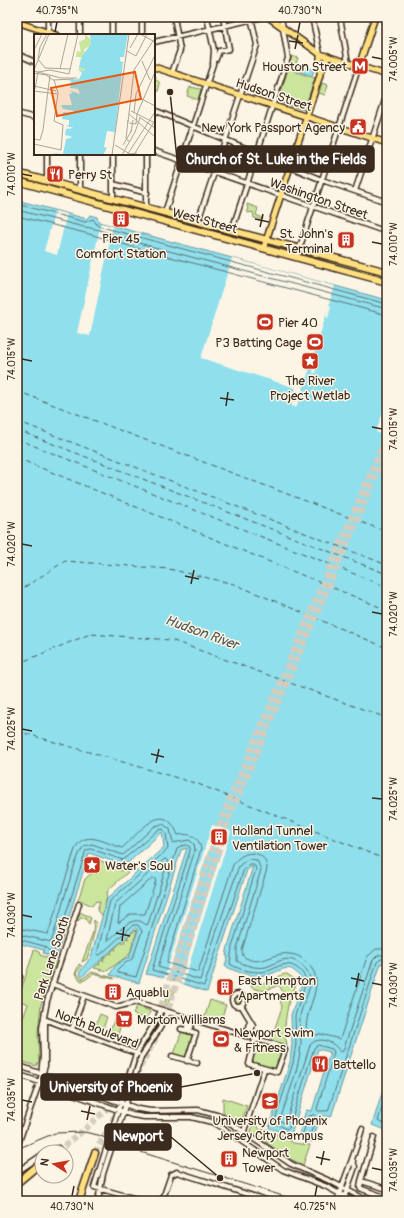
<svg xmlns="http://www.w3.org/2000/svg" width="404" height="1218" font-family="Pangolin,sans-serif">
<rect width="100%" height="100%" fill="#fcf5e5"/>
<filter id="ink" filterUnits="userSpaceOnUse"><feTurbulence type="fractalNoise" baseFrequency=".025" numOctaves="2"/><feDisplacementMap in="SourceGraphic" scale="8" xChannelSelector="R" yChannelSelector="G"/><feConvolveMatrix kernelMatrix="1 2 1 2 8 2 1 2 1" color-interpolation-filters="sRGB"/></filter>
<g filter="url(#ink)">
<path fill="#cae59c" stroke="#82885d" d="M 292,56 L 298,58 L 293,71 L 315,78 L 304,110 L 278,102 Z
M 154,75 L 156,76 L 155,79 L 160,83 L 158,92 L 154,94 Z
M 322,83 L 328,85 L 325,95 L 319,93 Z
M 190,87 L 201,89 L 198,100 L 187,96 Z
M 17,176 L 73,191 L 72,193 L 17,178 Z
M 83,193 L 137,208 L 136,210 L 82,195 Z
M 247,204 L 258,208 L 256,215 L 263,218 L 262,220 L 254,218 L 253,212 L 248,213 Z
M 153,212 L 192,223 L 192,225 L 152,214 Z
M 304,255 L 349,265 L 349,268 Z
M 352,266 L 387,276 L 387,277 L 352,269 Z
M 97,859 L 122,871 L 124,868 L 128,872 L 108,890 L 103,916 L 97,911 L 100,902 L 96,901 L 92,906 L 80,900 L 76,906 L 85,879 L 94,871 Z
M 80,912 L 91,918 L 89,924 L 85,918 L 81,918 L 77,922 Z
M 94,920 L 97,923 L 87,959 L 82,962 L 93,932 Z
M 136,930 L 137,931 L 134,940 L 132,941 L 133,942 L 130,954 L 107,971 L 94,968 L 98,964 L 100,965 L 99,963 L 102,960 L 104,961 L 103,959 L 110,953 L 112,954 L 111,952 L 114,949 L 116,950 L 115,948 L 122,942 L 125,942 L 124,941 L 127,938 L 129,939 L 127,937 Z
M 34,950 L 39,952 L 40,955 L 57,961 L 52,971 L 41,1005 L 38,1032 L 39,1061 L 36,1066 L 17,1060 L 17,1017 L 23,1018 L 28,1004 L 18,1000 Z
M 79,964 L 82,966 L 76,973 L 82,979 L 92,972 L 114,978 L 114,979 L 93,974 L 85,980 L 81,981 L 75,974 Z
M 287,974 L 293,978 L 296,984 C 295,989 292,992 291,996 C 287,1005 282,1034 287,1043 L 286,1045 L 271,1040 L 282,1007 L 280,1000 L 285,996 L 279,985 L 264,991 L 252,988 L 250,983 L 245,982 L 247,980 C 255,983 264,985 273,981 C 278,978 280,974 287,974 Z
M 167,987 L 175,991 L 166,1006 L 164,1005 L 169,989 L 166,988 Z
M233.5 1000a4.5 4.5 0 1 1 9 0a4.5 4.5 0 1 1-9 0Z
M 210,1000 L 226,1005 L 220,1023 L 204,1019 Z
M 137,1006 L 150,1011 L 148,1019 L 144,1019 L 133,1014 Z
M 100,1014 L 107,1017 L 102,1032 L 94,1029 Z
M 160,1016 L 164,1017 L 162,1023 L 142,1050 L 140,1048 Z
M 114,1020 L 122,1022 L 117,1037 L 109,1034 Z
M 184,1032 L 193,1036 L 187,1058 L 176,1057 L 174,1054 L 181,1033 Z
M 258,1042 L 282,1050 L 275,1069 L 252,1062 Z
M 223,1098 L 247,1106 L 242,1121 L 239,1122 L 223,1113 Z
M 253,1124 L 257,1125 L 260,1130 L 267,1129 L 272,1133 L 290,1137 L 290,1141 L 293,1143 L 310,1145 L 303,1165 L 286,1157 L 251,1131 Z"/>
<path fill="#8fdfed" stroke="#6d979a" d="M 297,64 L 314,70 L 312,76 L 295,70 Z
M 17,200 L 87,219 L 90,215 L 97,217 L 99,222 L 387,300 L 387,964 L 381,963 L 331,1117 L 321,1115 L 312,1142 L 298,1137 L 306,1110 L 312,1111 L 330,1052 L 318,1049 L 291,1135 L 269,1128 L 290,1062 L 292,1044 L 291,1015 L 301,986 L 301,979 C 288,957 278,976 261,976 C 249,976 236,972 225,966 L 228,956 L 226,956 L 228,946 L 253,866 L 247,870 L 207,992 L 167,978 L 146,974 L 187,848 L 181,850 L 139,983 L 110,975 C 113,967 120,961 128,957 L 129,958 L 138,930 L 136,928 L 82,977 L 79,973 L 91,957 L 107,899 L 164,847 L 162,832 L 130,861 L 123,865 L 89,853 L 56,958 L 43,953 L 44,950 L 17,943 Z
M 387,1077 L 387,1128 L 386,1130 L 372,1125 Z"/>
<path fill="#fcf5e5" d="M 55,211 L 67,214 L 57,255 L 44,251 Z
M 101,223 L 113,226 L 90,336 L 77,333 Z
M 232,258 L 335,286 L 329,304 L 331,307 L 328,318 L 326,317 L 329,305 L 310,367 L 317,368 L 316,373 L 313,373 L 314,369 L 310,368 L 296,408 L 291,405 L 296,388 L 201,358 Z
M 387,401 L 384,418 L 387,420 L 387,424 L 384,423 L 382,429 L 387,431 L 387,436 L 376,432 Z
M 212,825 L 231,831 L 183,984 L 180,982 L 222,849 L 210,845 L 167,978 L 164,979 Z"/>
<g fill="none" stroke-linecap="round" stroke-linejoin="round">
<path stroke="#5d7271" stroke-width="1" d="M 17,204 L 85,222 L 93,219 L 98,226 L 387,304
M 17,210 L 84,227 C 98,228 120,237 135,242 L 387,309
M 17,216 L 89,234 L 133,247 L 387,315
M 165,859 L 168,861 L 148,924 L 146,925 C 133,912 119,932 109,940 L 107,940 L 115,904 Z
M 153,878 L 156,880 L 145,914 L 131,914 L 118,923 L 120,907 Z
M 17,928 L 48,934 L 75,849 C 84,828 107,844 122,848 C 140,833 163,797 178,835 C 190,833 199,836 201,849 L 167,961 L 167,963 L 198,972 L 233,865 C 242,849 266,848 267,869 L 242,950 L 243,956 C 261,969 272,951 290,954 C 298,955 303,958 308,964 C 330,985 299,1012 308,1037 L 320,1034 L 340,1039 L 367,957 L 376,949 L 387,949
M 17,934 L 51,942 C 58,924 74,856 84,846 L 92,844 L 123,855 L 155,826 L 163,824 L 170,829 L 173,843 L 189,840 L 194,844 L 195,850 L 158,967 L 200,980 L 239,866 L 248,859 L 257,860 L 261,870 L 237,948 L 237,961 C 244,965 257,969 266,967 C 277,963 285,955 297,962 C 323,977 303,997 300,1016 C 299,1025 301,1035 301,1044 C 299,1070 288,1095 280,1120 L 284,1123 L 286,1122 L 310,1045 C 319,1035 335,1042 340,1052 L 343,1051 L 373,960 L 378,955 L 387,955
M 17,939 L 44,946 L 49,951 L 54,952 L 86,850 L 91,849 L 123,860 L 158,830 L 163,829 L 166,833 L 168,849 L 110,901 L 97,954 L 100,955 L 133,925 L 138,925 L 142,931 L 133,958 L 124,964 L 117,971 L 118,973 L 136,977 L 177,849 L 180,846 L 187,845 L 190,847 L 190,851 L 152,970 L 204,986 L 244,869 L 249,864 L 254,864 L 256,869 L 232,947 L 230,964 C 239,970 257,974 267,971 C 273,970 277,966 282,965 C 293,962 304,971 306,981 L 295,1016 L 296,1044 L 293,1063 L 274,1123 L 287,1129 L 289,1128 L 314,1048 L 318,1045 L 332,1049 L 334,1052 L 317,1109 L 318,1111 L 328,1111 L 377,962 L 381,959 L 387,960
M 387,1091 L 378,1121 L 387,1126
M 314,1115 L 316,1117 L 310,1135 L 304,1135 L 303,1133 L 308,1117 Z"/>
<path stroke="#505752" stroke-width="1" stroke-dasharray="5 4" stroke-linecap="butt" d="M 17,391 L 387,532
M 17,421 L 387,565
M 17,430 L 387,574
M 17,439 L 387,587
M 17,458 L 387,610
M 17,592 L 65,561 L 169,569 L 234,584 L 387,648
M 17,664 L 90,634 L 171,640 L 387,718
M 17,731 L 198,784 L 387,860"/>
<path stroke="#d5ccbd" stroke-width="6" stroke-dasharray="6 3" stroke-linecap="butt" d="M 158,1015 L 222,817 L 378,456 L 387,430
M 166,1017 L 230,815 L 387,451
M 136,1075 L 158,1034
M 57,1152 L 84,1130 L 108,1108 L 130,1069
M 95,1153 L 132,1083"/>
<defs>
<path id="minor" d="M 80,17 L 80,35
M 112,17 L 112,35
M 142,17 L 142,35
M 312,17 L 320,54
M 340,17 L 348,63
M 48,35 L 48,17
M 154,42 L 263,17
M 17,54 L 35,62
M 216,59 L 219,51 L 229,49 L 223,17
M 172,73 L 180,50 L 174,17
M 154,110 L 322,180 L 387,202
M 17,113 L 35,118
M 154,151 L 387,232
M 113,154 L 113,198
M 146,154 L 146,207
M 47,180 L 47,154
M 113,184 L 147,193
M 80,189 L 80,154
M 355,191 L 387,94
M 165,212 L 213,64 L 214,50 L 207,17
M 198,221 L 257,45 L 251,17
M 232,230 L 288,58 L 281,17
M 297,256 L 359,66
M 17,974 L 20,977 L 17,989
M 52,984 L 116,1007 L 136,1002 L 283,1047 L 285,1050 L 277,1072 L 249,1064 L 255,1039
M232 1000a6 6 0 1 1 12 0a6 6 0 1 1-12 0Z
M 241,1005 L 253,1025 L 249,1037
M 44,1019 L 138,1054
M 72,1029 L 84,996
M 181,1029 L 196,1033 L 187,1061
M 186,1030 L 190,1019
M 190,1031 L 193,1020
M 245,1036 L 250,1021
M 172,1056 L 197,1063
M 17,1065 L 138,1109 L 151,1111 L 198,1110 L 220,1116 L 291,1164 L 332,1182 L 368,1201
M 17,1074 L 132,1115 L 144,1117 L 191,1117 L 212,1122 L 224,1129 L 283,1170 L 325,1186 L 353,1201
M 41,1074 L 43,1057 L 42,1028 L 47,1001 L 79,904
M 244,1131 L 264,1070
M 374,1137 L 361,1181 L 387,1189
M 17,1147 L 45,1066 L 45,1023
M 48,1152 L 58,1148
M 17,1172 L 42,1155
M 361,1181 L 360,1188 L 362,1189 L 387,1198
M 98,1201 L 103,1174 L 141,1057 L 160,1028 L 167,1012
M 144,1201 L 94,1187 L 135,1057 C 142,1040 155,1027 161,1010
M 162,1201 L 171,1175 L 177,1172 L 269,1201
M 337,1201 C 345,1176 355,1154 362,1129
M 343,1201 L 355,1167 L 353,1161"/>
<path id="major" d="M 268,17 L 320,54 L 387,75
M 17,22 L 56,35
M 359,66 L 375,17
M 154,67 L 387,143
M 322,70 L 328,56
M 264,247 L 320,75 L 320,54"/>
<path id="highway" d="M 17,173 L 387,272
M 17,181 L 387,282
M 17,1183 L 42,1162
M 79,1201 L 95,1153"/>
</defs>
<use href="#minor" stroke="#3b2a1e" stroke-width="7"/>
<use href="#major" stroke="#3b2a1e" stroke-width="8"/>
<use href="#highway" stroke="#3b2a1e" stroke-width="9"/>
<use href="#minor" stroke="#fcf5e5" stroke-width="4"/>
<use href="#major" stroke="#ffdf80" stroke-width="5"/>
<use href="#highway" stroke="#ffdf80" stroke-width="6"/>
<path stroke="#3b2a1e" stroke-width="1" d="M 17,1149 L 55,1133 L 84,1132 L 98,1135 L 131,1149 L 283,1196 L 294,1201"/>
</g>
</g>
<path fill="none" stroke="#3b2a1e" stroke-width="1.5" d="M 55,32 L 57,22M 298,32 L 300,22M 289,41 L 303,43M 295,49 L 298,35M 372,57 L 382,59M 22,174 L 32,176M 255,219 L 269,222M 260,227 L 263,214M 372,242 L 382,244M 22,359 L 32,361M 220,398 L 234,400M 226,406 L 228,392M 372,427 L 382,429M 22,544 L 32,546M 185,576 L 199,579M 191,584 L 194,570M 372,612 L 382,614M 22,729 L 32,731M 151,754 L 164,757M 156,763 L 159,749M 372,798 L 382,799M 22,915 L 32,917M 116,933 L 130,936M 122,941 L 124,927M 351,978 L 364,981M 372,983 L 382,985M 356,987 L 359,973M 22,1100 L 32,1102M 81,1111 L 95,1114M 87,1120 L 90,1106M 316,1157 L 330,1160M 321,1165 L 324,1151M 372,1168 L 382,1170M 72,1196 L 74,1186M 315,1196 L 317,1186"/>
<defs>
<symbol id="metro-square" viewBox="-11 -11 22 22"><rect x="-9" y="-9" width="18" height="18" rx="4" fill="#c8321e" stroke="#fcf5e5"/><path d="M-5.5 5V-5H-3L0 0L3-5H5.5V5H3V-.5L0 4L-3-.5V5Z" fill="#fff"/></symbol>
<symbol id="civic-square" viewBox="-11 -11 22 22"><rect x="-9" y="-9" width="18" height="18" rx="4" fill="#c8321e" stroke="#fcf5e5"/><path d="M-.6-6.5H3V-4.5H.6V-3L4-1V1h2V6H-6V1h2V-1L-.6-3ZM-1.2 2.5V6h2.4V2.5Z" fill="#fff"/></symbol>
<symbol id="restaurant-square" viewBox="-11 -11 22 22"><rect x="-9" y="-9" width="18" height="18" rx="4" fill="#c8321e" stroke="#fcf5e5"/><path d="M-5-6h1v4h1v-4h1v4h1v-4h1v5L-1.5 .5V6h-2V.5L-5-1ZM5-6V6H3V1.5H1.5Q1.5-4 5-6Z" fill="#fff"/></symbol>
<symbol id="building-square" viewBox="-11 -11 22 22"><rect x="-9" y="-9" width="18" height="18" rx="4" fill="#c8321e" stroke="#fcf5e5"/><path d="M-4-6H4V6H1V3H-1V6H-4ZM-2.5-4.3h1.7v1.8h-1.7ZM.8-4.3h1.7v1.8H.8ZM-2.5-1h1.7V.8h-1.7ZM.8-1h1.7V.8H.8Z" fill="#fff"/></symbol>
<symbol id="stadium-square" viewBox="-11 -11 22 22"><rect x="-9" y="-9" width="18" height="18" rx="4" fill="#c8321e" stroke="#fcf5e5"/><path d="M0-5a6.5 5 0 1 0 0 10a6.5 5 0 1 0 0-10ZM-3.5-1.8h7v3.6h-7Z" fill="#fff"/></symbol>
<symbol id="sight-square" viewBox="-11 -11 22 22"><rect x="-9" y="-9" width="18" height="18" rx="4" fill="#c8321e" stroke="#fcf5e5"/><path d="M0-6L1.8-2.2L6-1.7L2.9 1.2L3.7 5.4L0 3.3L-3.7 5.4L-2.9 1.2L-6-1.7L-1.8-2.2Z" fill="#fff"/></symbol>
<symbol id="supermarket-square" viewBox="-11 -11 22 22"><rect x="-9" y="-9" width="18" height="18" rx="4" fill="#c8321e" stroke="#fcf5e5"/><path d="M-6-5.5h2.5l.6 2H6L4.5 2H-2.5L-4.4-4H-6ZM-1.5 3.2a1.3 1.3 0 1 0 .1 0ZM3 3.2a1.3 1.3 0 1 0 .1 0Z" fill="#fff"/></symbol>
<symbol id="university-square" viewBox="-11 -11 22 22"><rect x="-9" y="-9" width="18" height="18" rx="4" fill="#c8321e" stroke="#fcf5e5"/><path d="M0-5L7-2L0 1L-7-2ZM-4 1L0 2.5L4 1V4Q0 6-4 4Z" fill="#fff"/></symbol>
</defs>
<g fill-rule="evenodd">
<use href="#metro-square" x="350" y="56" width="20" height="20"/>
<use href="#civic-square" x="348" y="117" width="20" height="20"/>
<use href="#restaurant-square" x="45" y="164" width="20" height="20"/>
<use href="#building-square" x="111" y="209" width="20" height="20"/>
<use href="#building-square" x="336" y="230" width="20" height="20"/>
<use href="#stadium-square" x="255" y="312" width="20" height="20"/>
<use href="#stadium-square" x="305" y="332" width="20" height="20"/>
<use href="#sight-square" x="300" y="351" width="20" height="20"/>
<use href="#building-square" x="209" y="827" width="20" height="20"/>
<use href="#sight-square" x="82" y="855" width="20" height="20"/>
<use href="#building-square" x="215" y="977" width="20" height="20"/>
<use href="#building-square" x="103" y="982" width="20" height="20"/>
<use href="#supermarket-square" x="114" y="1009" width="20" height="20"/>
<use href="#stadium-square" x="211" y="1029" width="20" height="20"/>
<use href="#restaurant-square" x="310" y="1054" width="20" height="20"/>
<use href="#university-square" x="260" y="1091" width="20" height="20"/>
<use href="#building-square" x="219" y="1149" width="20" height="20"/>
</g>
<g text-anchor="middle" stroke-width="3" stroke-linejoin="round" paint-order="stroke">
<g font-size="13" fill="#3b2a1e" stroke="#fcf5e5" text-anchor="start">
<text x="347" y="71" text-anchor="end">Houston Street</text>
<text x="345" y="132" text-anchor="end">New York Passport Agency</text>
<text x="68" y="179">Perry St</text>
<text x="333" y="238" text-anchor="end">St. John's<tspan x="333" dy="15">Terminal</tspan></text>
<text x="121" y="243" text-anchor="middle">Pier 45<tspan x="121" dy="15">Comfort Station</tspan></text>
<text x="278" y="327">Pier 40</text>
<text x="302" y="347" text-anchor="end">P3 Batting Cage</text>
<text x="310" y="385" text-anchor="middle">The River<tspan x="310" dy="15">Project Wetlab</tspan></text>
<text x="232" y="835">Holland Tunnel<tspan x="232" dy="15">Ventilation Tower</tspan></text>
<text x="105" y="870">Water's Soul</text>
<text x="238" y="985">East Hampton<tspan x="238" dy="15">Apartments</tspan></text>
<text x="126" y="997">Aquablu</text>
<text x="137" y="1024">Morton Williams</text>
<text x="234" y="1037">Newport Swim<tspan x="234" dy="15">&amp; Fitness</tspan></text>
<text x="333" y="1069">Battello</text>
<text x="270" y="1125" text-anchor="middle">University of Phoenix<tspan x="270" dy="15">Jersey City Campus</tspan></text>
<text x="242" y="1157">Newport<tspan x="242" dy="15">Tower</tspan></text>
</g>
<g font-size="13" fill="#3b2a1e" stroke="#fcf5e5">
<text transform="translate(274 94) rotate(18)" y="5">Hudson Street</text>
<text transform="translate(319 198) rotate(19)" y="5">Washington Street</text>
<text transform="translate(205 220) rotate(15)" y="5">West Street</text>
<text transform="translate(51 958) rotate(-72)" y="5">Park Lane South</text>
<text transform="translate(97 1028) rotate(21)" y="5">North Boulevard</text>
</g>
<g font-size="14" font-style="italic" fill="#505752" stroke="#fcf5e5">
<text transform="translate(202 632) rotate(20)" y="5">Hudson River</text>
</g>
</g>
<g transform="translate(34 34)">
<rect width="121" height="121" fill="#fcf5e5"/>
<path d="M 51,0 L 58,7 L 56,12 L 49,16 L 51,17 L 48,23 L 50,24 L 49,26 L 48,23 L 45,33 L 52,35 L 51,37 L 45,36 L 44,39 L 47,23 L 42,23 L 43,17 L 47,18 L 45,8 L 51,5 Z" fill="#cae59c"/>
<path d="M 56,0 L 94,0 L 90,23 L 86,23 L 86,27 L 89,28 L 81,98 L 73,97 L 70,113 L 73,114 L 69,121 L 25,121 L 18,119 L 29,120 L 32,105 L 39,103 L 31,101 L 32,95 L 40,94 L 32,92 L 35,91 L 35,86 L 28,85 L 29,78 L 40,79 L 40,77 L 29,75 L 27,71 L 38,71 L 35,60 L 39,59 L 35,56 L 46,60 L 44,55 L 36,54 L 37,47 L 34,46 L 45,45 L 48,39 L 45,36 L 51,37 L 51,35 L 45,33 L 48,22 L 57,10 Z" fill="#8fdfed"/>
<path fill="none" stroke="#8fdfed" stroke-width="2" d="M 47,42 L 55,46 L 59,58 L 50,121M 48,42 L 56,38 L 67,0M 50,42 L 64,50 L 64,62 L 58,98 L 61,106 L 67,108M 63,96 L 65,121M 62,103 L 61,94 L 78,0M 69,108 L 66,92 L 82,0M 34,109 L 42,101 L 50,62 L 49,43M 35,111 L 39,107 L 66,108M 33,113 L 36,108 L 62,96 L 79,0M 34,113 L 37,114 L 35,121 L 67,109M 34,113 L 40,108 L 67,109M 61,121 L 69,108 L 63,95 L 80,0"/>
<path fill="none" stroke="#afa495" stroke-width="1" d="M 13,0 L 6,13 L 4,25 L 11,34 L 36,35M 106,0 L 121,8M 96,14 L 104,0M 0,16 L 8,0M 93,17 L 102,22 L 113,0M 108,27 L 116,46M 26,35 L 34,0M 0,36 L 15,0M 0,37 L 27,44 L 43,44M 121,38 L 103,80 L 121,89M 0,39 L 12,41 L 19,46 L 40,45M 0,52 L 22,57M 1,55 L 4,38 L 16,36 L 35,40 L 44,0M 0,57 L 23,60M 106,64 L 121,72M 100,79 L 102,60 L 121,21M 95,80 L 121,103M 105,83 L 121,94M 94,86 L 92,105 L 96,108M 94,88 L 100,36 L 121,4M 95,89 L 102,90 L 103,80 L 97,77M 97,98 L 99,86M 0,105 L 6,106 L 9,96 L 16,41M 0,110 L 27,116 L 29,91 L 20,87 L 24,59 L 20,46M 81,111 L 96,120 L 103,119M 89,111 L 98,96M 101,119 L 120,88M 78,121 L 95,0M 88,121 L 101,98 L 106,84M 93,121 L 121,78"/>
<path fill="#e8590c" fill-opacity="0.15" stroke="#e8590c" stroke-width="2" d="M 101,38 L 107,65 L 23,82 L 17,54 Z"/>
<rect width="121" height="121" fill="none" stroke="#3b2a1e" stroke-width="2"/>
</g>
<path fill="none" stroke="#3b2a1e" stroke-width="1.5" d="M170 92L177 159M257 1073L181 1087M220 1178L171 1137"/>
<g fill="#3b2a1e" stroke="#fcf5e5" stroke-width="1.5">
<circle cx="170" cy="92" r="4"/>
<circle cx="257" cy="1073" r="4"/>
<circle cx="220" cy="1178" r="4"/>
</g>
<g fill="#3b2a1e" stroke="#3b2a1e" stroke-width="1.5">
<rect x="177" y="146" width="197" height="26" rx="4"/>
<rect x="41" y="1074" width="140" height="26" rx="4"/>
<rect x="105" y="1124" width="66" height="26" rx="4"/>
</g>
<g font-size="14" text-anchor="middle" font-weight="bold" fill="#fff">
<text x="276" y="164">Church of St. Luke in the Fields</text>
<text x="111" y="1092">University of Phoenix</text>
<text x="138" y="1141">Newport</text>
</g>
<rect width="404" height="1218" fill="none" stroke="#fcf5e5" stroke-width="44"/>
<g transform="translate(54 1164) rotate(281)"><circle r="19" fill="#fcf5e5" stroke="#afa495"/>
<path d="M0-3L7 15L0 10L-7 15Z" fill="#c8321e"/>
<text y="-6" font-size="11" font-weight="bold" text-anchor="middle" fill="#3b2a1e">N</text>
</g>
<rect x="22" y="22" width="360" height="1174" fill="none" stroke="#3b2a1e" stroke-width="1.5"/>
<g font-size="10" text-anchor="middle" fill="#3b2a1e">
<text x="57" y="14">40.735°N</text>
<text x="300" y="14">40.730°N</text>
<text transform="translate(393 59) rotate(-90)" y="4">74.005°W</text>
<text transform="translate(11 174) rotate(-90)" y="4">74.010°W</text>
<text transform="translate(393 244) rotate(-90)" y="4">74.010°W</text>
<text transform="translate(11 359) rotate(-90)" y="4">74.015°W</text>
<text transform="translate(393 429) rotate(-90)" y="4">74.015°W</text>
<text transform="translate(11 544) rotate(-90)" y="4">74.020°W</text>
<text transform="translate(393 614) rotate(-90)" y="4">74.020°W</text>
<text transform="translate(11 729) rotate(-90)" y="4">74.025°W</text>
<text transform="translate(393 799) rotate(-90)" y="4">74.025°W</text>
<text transform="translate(11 915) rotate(-90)" y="4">74.030°W</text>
<text transform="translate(393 985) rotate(-90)" y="4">74.030°W</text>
<text transform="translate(11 1100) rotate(-90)" y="4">74.035°W</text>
<text transform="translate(393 1170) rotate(-90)" y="4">74.035°W</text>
<text x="72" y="1210">40.730°N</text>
<text x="315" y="1210">40.725°N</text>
</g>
</svg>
